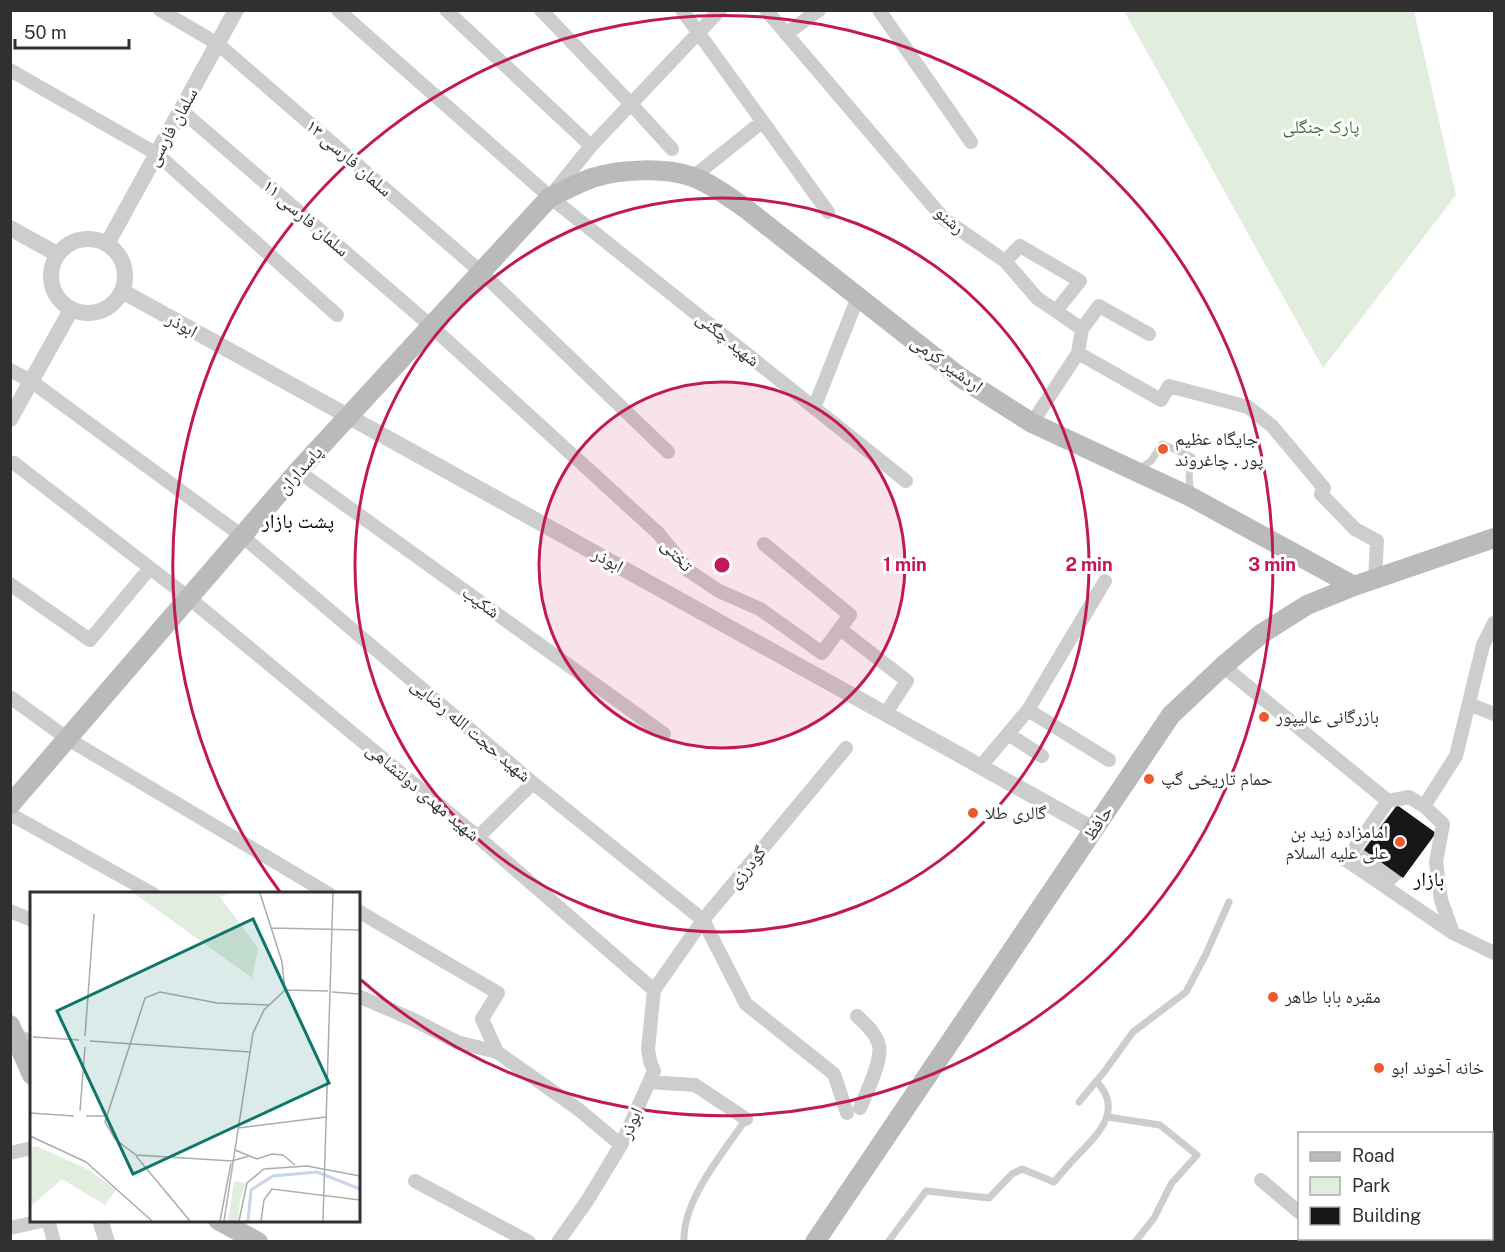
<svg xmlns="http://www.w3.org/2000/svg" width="1505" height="1252" font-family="'Public Sans','Noto Naskh Arabic',sans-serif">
<rect width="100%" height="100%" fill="#fff"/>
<path fill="#e1eddd" d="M 1124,11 L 1414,11 L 1456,195 L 1323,368 Z"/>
<path fill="#0003" d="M 1397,807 L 1402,877 L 1392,887 L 1355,860 L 1387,817 Z"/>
<path fill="#171717" d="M 1397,805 L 1436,833 L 1403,878 L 1364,850 Z"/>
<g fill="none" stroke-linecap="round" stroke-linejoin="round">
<path stroke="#cdcdcd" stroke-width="7" d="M 1139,469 L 1151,461 L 1162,444 L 1192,457 L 1189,477 L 1191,494
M 1079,1102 L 1104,1072 L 1133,1032 L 1186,992 L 1206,954 L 1229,902
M 1108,1117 L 1160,1125 L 1197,1155 L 1171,1184 L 1154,1218 L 1135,1242
M 684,1242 C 682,1200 724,1152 746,1119
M 888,1242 L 926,1191 L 989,1198 L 1012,1174 L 1022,1169 L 1054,1182 C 1061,1174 1068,1165 1076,1157 C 1097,1135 1125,1110 1096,1081"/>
<path stroke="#cdcdcd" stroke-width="14" d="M 160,10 L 218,44 L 481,272 L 668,452
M 338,10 L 550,197 L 906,481
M 446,10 L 591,146
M 541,10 L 631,104 L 672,149
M 682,10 L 828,212
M 766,10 L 944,219 L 1005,261 L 1037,298 L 1082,329 L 1078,353 L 1032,423
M 879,10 L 971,142
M 786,34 L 819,10
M 10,70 L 157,154 L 337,315
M 181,110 L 431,326 L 658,533 L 689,571 L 719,591 L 760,609 L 822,653 L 850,615 L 764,544
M 693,177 L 762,122
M 553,193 L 591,146 L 720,10
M 1005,261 L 1020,246 L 1080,281 L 1056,311
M 1082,329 L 1099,306 L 1149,334
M 1078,353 L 1161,400 L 1169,386 L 1248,407 L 1272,426 L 1324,488 L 1321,494 L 1355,529 L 1377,541 L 1375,579
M 10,370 L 31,381 L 242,536 L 533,783 L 703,920 L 746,1004 L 834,1074 L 847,1113
M 814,408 L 858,297
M 14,463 L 189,598 L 478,837 L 654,990
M 298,471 L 664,734
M 10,584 L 90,640 L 150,568
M 840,629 L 907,681 L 886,713
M 1223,666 L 1388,801 L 1346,860 L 1453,933 L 1494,953
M 10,697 L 68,739 L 329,894
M 1469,704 L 1494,714
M 1028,710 L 1109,760
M 1008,734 L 1042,756
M 981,766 L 1028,710 L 1105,581
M 1388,801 L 1409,797 L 1424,806 L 1443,824 L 1436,862 L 1441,900 L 1453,933
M 1424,806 L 1456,756 L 1483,645 L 1494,623
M 10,814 L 153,894
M 478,837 L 533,783
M 10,911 L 32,920
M 358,911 L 498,993 L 482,1019 L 497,1052
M 358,996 L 412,1019 L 457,1042 L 497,1052 L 578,1109 L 621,1145
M 857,1016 C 865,1024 874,1031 878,1042 C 885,1057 866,1093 860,1108
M 15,1035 L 32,1042
M 649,1082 L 695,1085 L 746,1119
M 10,1153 L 32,1148
M 1261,1180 L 1300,1213
M 415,1181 L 529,1242
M 1492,1211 L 1494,1213
M 48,1220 L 54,1242
M 10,1228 L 46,1220
M 558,1242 L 587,1201 L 621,1145 L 654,1071 L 650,1061 L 648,1049 L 654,990 L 703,920 L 846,748
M 1391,1242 L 1393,1238"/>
<path stroke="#cdcdcd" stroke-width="16" d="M 10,228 L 57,254
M51 276a37 37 0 1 1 74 0a37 37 0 1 1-74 0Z
M 107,244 L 236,10
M 122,291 C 445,473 770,649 1093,829
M 10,419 L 71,310
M 100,1220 L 107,1242"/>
<path stroke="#bababa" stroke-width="20" d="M 10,805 L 298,471 L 550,197 C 564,191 578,183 592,178 C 620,169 666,167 693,177 C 712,184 729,197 745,208 L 960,377 L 1032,423 L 1191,497 L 1354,586
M 10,1025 L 32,1075
M 218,1220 L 258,1242
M 815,1242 L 1171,715 L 1223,666 L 1261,634 L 1307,605 L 1354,586 L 1494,538
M 1493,1242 L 1494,1238"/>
</g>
<circle cx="722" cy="565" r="183" fill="#c2185b" fill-opacity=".12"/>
<g fill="none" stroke="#c2185b" stroke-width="3">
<circle cx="722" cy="565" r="183"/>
<circle cx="722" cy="565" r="367"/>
<path d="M280 892A550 550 0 1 1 361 980"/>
</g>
<g fill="#ec5a2d" stroke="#fff" stroke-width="2">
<circle cx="1163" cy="449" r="6"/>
<circle cx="1264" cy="717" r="6"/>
<circle cx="1149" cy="779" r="6"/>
<circle cx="973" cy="813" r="6"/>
<circle cx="1400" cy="842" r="6"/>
<circle cx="1273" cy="997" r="6"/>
<circle cx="1379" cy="1068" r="6"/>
</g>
<g text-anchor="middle" stroke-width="6" stroke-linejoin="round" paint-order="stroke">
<g font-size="18" fill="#303030" stroke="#fff">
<text transform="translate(172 127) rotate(-61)" y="6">سلمان فارسی</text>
<text transform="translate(349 158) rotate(41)" y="6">سلمان فارسی ۱۳</text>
<text transform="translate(306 218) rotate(41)" y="6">سلمان فارسی ۱۱</text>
<text transform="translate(950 220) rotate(41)" y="6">رشنو</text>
<text transform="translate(182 325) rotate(29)" y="6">ابوذر</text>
<text transform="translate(728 339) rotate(39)" y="6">شهید چگنی</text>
<text transform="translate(947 364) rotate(36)" y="6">اردشیر کرمی</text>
<text transform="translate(300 470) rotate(-48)" y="6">پاسداران</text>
<text transform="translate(677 555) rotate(48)" y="6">تختی</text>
<text transform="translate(608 560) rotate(29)" y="6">ابوذر</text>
<text transform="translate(481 602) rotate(36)" y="6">شکیب</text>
<text transform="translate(471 730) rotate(40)" y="6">شهید حجت الله رضایی</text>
<text transform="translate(423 792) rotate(40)" y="6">شهید مهدی دولتشاهی</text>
<text transform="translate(1098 823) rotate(-56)" y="6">حافظ</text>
<text transform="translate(747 867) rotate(-50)" y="6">گودرزی</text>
<text transform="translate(631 1123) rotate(-66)" y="6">ابوذر</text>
</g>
<g font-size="18" fill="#436e3b" stroke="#fff">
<text x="1321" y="133">پارک جنگلی</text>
</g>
<g font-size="18" fill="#303030" stroke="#fff" text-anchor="start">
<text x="1175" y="445">جایگاه عظیم<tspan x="1175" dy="21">پور . چاغروند</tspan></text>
<text x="1276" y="723">بازرگانی عالیپور</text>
<text x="1161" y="785">حمام تاریخی گپ</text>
<text x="985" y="819">گالری طلا</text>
<text x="1388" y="838" text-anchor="end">امامزاده زید بن<tspan x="1388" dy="21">علی علیه السلام</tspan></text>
<text x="1285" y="1003">مقبره بابا طاهر</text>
<text x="1391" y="1074">خانه آخوند ابو</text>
</g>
<g font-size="20" fill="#000" stroke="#fff">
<text x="298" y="528">پشت بازار</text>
<text x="1429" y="886">بازار</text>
</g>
</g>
<g transform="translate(30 892)">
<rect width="330" height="330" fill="#fff"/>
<path d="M 104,1 L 199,1 L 190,5 L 228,56 L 222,86 ZM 6,254 L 59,278 L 86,298 L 75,313 L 32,287 L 0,315 L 0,256 ZM 204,289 L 216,291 L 210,308 L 208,329 L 198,329 Z" fill="#e1eddd"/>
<path fill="none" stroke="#c9d4ee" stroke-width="3" d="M 218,329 L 221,298 L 243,284 L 287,280 L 330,297"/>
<path fill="none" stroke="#acacac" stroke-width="1.5" d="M 230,1 L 252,70 L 255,98M 241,36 L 330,38M 255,98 L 298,99M 302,100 L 330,102M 55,144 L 64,22M 3,145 L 49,148M 60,149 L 220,160M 50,219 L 55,155M 0,221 L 44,224M 56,224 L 77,224M 208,236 L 296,225M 0,244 L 56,270 L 122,329M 205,258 L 227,267 L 242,262 L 253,263 L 265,273M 106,264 L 160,329M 219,264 L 202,269 L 106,263 L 85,247 L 75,230 L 115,106 L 130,100 L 187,111 L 239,113M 190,329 L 201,271M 194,329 L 223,141 L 234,118 L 255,98M 209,329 L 217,291 L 234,277 L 277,274 L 330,284M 231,329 L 234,308 L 242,297 L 330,308M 293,329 L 303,1"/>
<path fill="#0f766e" fill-opacity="0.15" stroke="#0f766e" stroke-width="3" d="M 223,27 L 299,191 L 103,282 L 27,119 Z"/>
<rect width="330" height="330" fill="none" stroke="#303030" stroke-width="3"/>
</g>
<circle cx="722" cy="565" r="9" fill="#c2185b" stroke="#fff" stroke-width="3"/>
<g font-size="18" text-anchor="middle" font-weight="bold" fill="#c2185b" stroke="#fff" stroke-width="6" stroke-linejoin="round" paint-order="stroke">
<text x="905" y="571">1 min</text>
<text x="1089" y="571">2 min</text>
<text x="1272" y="571">3 min</text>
</g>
<rect width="1505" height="1252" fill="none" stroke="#303030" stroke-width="24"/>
<rect x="1298" y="1132" width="195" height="108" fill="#ffffff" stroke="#acacac" stroke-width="1.5"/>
<rect x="1310" y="1152" width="30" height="9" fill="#bababa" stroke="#acacac" stroke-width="1.5"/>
<text x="1352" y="1162" font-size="18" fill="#303030">Road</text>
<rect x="1310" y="1177" width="30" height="18" fill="#e1eddd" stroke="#acacac" stroke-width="1.5"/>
<text x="1352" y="1192" font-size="18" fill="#303030">Park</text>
<rect x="1310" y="1207" width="30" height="18" fill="#171717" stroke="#acacac" stroke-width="1.5"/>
<text x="1352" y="1222" font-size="18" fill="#303030">Building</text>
<path d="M15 39v9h114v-9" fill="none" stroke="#303030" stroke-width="3"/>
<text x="24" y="39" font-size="18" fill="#303030" stroke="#ffffff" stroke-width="4.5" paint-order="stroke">50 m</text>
</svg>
